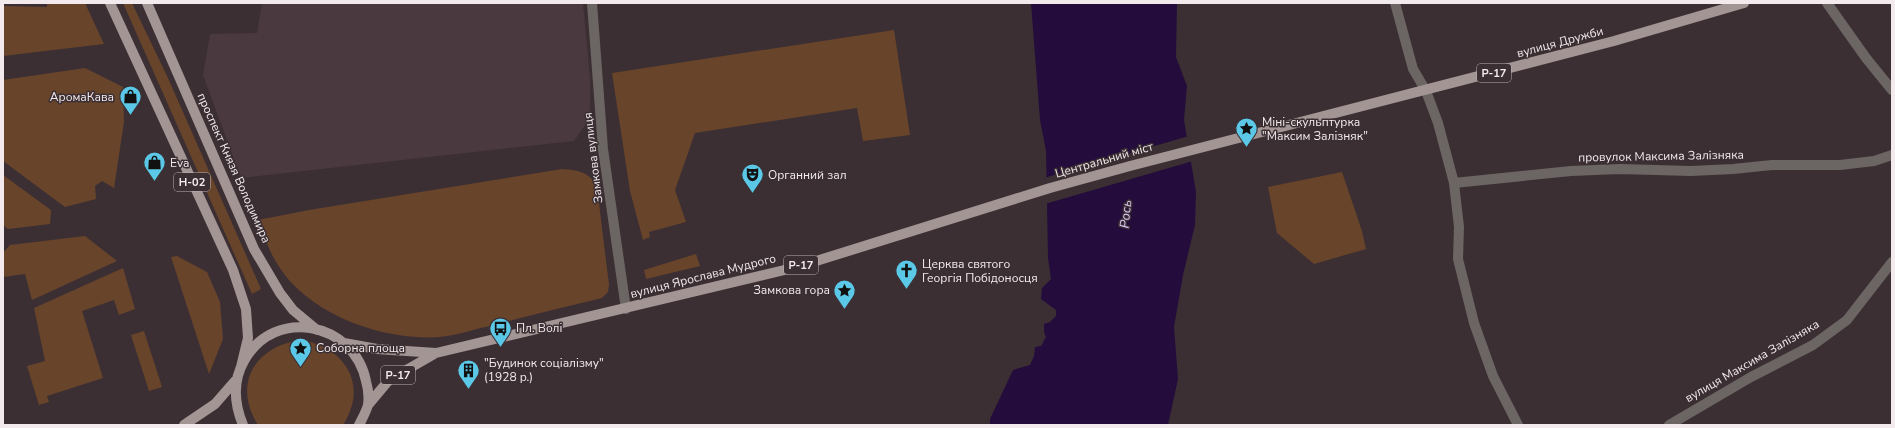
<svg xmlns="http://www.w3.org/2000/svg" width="1895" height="428" font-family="'Nunito Sans',sans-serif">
<rect width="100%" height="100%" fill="#3b2f33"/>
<path fill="#4a393f" d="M 262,3 L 583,3 L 590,79 L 590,118 L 574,141 L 241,178 L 203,75 L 210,34 L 257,33 Z"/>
<path fill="#68442b" d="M 47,3 L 85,3 L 104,44 L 3,56 L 3,6 L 47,7 Z
M 123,3 L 132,3 L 168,78 L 261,289 L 252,294 Z
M 894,30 L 910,135 L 863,141 L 857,108 L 695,133 L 675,190 L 686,222 L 649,232 L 650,237 L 643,240 L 630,191 L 612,73 Z
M 85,68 L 123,87 L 124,122 L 114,188 L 102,181 L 95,186 L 96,199 L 65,207 L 3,161 L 3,80 Z
M 562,169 C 578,170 590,172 597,187 L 609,285 L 608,292 L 602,298 C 564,307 527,316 490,326 C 474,329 456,336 439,337 C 382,341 306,314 276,262 C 268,249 264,234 258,220 L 309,210 Z
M 1342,172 L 1362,231 L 1366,249 L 1314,264 L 1277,233 L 1268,187 Z
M 3,175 L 51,210 L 50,224 L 8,229 L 3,225 Z
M 85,236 L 117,261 L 32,300 L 25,274 L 3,277 L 3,253 L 10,245 Z
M 696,254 L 700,266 L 646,279 L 644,270 Z
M 177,256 L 207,272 L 220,302 L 223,339 L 209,374 L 171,257 Z
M 123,268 L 135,309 L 119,315 L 114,300 L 82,311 L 103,378 L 47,396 L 49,402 L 39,405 L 27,366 L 45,361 L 34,308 Z
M 144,331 L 162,387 L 149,391 L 131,335 Z
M 301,340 C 345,347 369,385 343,425 L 258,425 C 232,384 255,346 301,340 Z"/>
<path fill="#240c3c" d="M 1031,3 L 1177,3 L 1176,57 L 1187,86 L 1184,120 L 1196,192 L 1195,225 L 1183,275 L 1174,327 L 1178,379 L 1168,425 L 990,425 L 990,419 L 1013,370 L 1030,365 L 1034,356 L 1035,347 L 1041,346 L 1046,337 L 1044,332 L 1044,324 L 1050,322 L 1056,316 L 1056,310 L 1041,299 L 1042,288 L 1051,279 L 1048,258 L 1046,151 L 1040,120 Z"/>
<path fill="#3b2f33" d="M 1189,136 L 1193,161 L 1045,204 L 1044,178 Z"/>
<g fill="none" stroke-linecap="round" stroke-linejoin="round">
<path stroke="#6b6564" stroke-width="10" d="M 592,3 L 603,149 L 626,309
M 1395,3 L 1413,69 L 1426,91 L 1438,123 L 1454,183 L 1459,227 L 1458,259 L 1474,323 L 1493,376 L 1518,425
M 1827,3 L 1866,58 L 1892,90
M 1454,183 L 1571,171 L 1620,169 L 1691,171 L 1733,169 L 1772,165 L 1840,165 L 1874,161 L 1892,155
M 1669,425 L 1751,377 L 1813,345 L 1847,320 L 1892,262"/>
<path stroke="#a29594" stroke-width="10" d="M 110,3 L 233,270 L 246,309 L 248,338 L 241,367
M 147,3 L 254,249 L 280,293 L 293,310 L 317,330
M 344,343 L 377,349 L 436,353
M 368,405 L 389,380 L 436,353 L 797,267 L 1050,188 L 1130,166 L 1614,41 L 1744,3
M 184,425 L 215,404 L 235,381
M 243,425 C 234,403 232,382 244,361 C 274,306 354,322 366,381 C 368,388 369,398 368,405 C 366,412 362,419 359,425"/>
</g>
<defs>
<symbol id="shop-pin" viewBox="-11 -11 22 30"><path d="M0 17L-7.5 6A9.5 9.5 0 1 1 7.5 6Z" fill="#5ac8e6" stroke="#3b2f33"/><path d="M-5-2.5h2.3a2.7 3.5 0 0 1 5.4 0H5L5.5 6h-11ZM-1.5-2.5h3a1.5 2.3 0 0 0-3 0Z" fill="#111"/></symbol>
<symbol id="sight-pin" viewBox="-11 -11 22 30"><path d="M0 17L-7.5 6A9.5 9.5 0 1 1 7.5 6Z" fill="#5ac8e6" stroke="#3b2f33"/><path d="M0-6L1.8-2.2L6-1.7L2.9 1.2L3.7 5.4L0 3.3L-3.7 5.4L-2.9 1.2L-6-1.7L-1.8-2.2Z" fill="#111"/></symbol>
<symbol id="theatre-pin" viewBox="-11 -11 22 30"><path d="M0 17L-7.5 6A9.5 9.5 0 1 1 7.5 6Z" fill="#5ac8e6" stroke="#3b2f33"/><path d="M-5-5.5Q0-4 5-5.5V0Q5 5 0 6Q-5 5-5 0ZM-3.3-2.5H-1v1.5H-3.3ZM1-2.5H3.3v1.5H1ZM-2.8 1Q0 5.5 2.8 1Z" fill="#111"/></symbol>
<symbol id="church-pin" viewBox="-11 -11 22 30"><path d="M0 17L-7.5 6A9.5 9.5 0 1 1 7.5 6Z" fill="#5ac8e6" stroke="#3b2f33"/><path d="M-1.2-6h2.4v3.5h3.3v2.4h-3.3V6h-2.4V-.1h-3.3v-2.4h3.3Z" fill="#111"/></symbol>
<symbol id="bus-pin" viewBox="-11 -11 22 30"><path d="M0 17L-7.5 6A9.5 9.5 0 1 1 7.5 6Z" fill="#5ac8e6" stroke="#3b2f33"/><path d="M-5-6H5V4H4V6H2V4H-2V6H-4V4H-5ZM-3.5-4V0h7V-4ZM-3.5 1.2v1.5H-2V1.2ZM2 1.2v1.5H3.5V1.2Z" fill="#111"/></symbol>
<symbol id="building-pin" viewBox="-11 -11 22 30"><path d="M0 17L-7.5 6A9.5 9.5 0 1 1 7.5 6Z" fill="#5ac8e6" stroke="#3b2f33"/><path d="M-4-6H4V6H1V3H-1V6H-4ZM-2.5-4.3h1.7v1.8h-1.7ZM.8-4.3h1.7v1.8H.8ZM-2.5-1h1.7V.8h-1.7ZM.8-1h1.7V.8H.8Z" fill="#111"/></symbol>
</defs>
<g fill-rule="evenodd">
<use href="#shop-pin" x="118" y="84" width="25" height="34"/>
<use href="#sight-pin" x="1234" y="116" width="25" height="34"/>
<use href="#shop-pin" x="142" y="150" width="25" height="34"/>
<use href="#theatre-pin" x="740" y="162" width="25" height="34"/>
<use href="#church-pin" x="894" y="258" width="25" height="34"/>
<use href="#sight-pin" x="832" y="278" width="25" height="34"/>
<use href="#bus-pin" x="488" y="316" width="25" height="34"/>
<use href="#sight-pin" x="288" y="336" width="25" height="34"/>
<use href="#building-pin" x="456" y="358" width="25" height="34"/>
</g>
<g text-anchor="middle" stroke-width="3" stroke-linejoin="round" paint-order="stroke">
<g fill="#3b2f33" stroke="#bbb2b4" stroke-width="1">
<rect x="1477" y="64" width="34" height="18" rx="3"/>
<rect x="174" y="173" width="36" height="18" rx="3"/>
<rect x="784" y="256" width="34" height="18" rx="3"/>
<rect x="381" y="366" width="34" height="18" rx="3"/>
</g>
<g font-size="11" font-weight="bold" fill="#f2eaec">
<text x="1494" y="77">Р-17</text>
<text x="192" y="186">Н-02</text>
<text x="801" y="269">Р-17</text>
<text x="398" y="379">Р-17</text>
</g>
<g font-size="12" fill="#f2eaec" stroke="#3b2f33">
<text transform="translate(1560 42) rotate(-15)" y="4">вулиця Дружби</text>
<text transform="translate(1661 156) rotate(-1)" y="4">провулок Максима Залізняка</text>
<text transform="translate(593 158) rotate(-97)" y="4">Замкова вулиця</text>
<text transform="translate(1104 160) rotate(-16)" y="4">Центральний міст</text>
<text transform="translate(234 168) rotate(66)" y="4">проспект Князя Володимира</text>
<text transform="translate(703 276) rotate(-14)" y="4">вулиця Ярослава Мудрого</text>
<text transform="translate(1752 361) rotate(-30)" y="4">вулиця Максима Залізняка</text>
</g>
<g font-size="12" fill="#f2eaec" stroke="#3b2f33" text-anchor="start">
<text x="114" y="101" text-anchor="end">АромаКава</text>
<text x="1262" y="126">Міні-скульптурка<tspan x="1262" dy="14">"Максим Залізняк"</tspan></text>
<text x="170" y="167">Eva</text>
<text x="768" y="179">Органний зал</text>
<text x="922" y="268">Церква святого<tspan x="922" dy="14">Георгія Побідоносця</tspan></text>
<text x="830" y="294" text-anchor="end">Замкова гора</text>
<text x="516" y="332">Пл. Волі</text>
<text x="316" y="352">Соборна площа</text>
<text x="484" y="367">"Будинок соціалізму"<tspan x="484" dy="14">(1928 р.)</tspan></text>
</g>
<g font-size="13" font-style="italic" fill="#dac7f9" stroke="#3b2f33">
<text transform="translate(1125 214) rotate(-84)" y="5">Рось</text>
</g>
</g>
<rect width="1895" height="428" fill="none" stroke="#f2eaec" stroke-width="8"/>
</svg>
